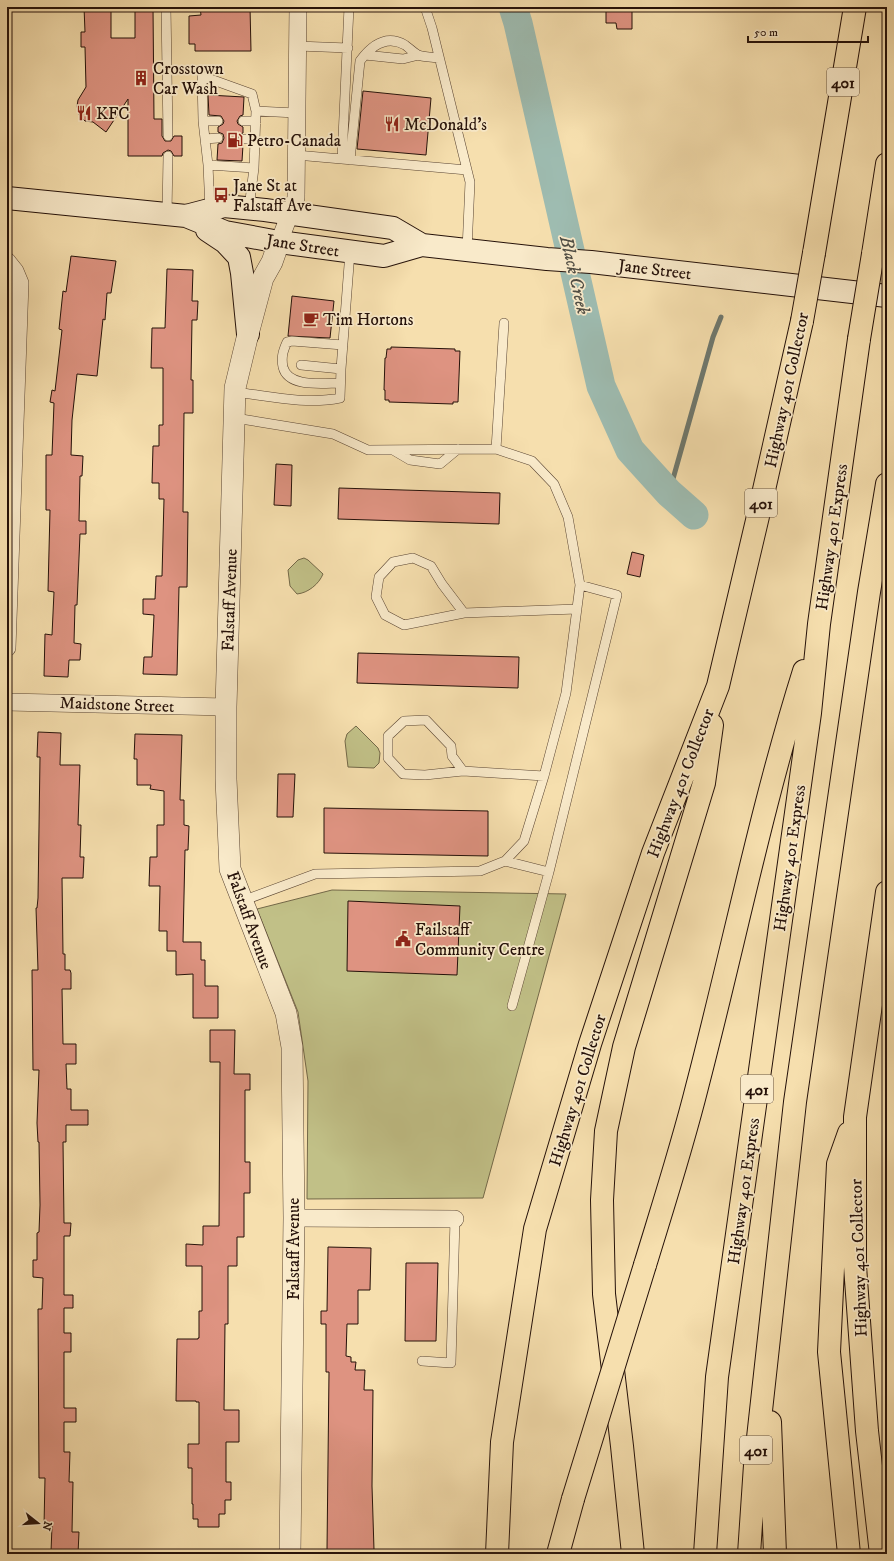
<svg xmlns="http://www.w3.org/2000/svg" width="894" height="1561" font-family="'IM FELL DW Pica',serif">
<rect width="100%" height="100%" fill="#f6dfae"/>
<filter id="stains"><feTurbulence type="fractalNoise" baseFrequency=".005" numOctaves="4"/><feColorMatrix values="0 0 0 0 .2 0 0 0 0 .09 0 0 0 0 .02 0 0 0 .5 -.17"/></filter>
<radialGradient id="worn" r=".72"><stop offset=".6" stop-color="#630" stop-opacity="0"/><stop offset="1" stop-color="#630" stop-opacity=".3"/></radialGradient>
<path fill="#c1c087" stroke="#736848" d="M 304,558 L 308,560 L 323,574 C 319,584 308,593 297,594 L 290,586 L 288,570 L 298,560 Z
M 356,726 L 378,748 L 380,753 L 379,763 L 374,768 L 348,767 L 345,741 L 347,734 Z
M 332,890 L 566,894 L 483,1198 L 307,1199 L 308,1081 L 298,1012 L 257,909 Z"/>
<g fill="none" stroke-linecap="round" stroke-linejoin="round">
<path stroke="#6e786e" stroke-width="5" d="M 669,493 L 713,337 L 721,317"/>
<path stroke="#9ebcb1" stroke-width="29" d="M 513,7 L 518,23 L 601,386 L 630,450 L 669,493 L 694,515"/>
</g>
<path fill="#de9381" stroke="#251109" d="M 84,7 L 111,7 L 111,38 L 135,38 L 135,7 L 153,7 L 154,119 L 162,119 L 162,136 L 165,141 L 171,141 L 174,136 L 182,136 L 182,156 L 174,156 L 171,151 L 168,150 L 163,153 L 162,156 L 128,156 L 128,99 L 106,132 L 93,122 L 85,121 L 79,115 L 77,106 L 78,100 L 86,87 L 85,47 L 81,47 L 81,32 L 85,32 Z
M 200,7 L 250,7 L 251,51 L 195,51 L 195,44 L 189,44 L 189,16 L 201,15 Z
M 606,7 L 632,7 L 632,29 L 617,29 L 616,23 L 606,23 Z
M 363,91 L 431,98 L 426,155 L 357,149 Z
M 208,95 L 244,97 L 243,115 L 240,116 L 237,121 L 238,124 L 243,127 L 243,133 L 240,134 L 237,139 L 238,142 L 243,145 L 242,161 L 217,160 L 218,144 L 222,143 L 224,138 L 223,134 L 218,132 L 218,127 L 223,124 L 224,121 L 221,116 L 209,115 Z
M 71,256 L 116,261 L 111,293 L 107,293 L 105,320 L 103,319 L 97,376 L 77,374 L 72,420 L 71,455 L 83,456 L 82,476 L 80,476 L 79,521 L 86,521 L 86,534 L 80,534 L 77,605 L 75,605 L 74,643 L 81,644 L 80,660 L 69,660 L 68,677 L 44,676 L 45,634 L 52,635 L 54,592 L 48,591 L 50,510 L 46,510 L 46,455 L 52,455 L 54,403 L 50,402 L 52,390 L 55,391 L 62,330 L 59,329 L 63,291 L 66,292 Z
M 167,269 L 193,270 L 192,301 L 198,301 L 197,320 L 192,320 L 191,380 L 193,380 L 193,413 L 184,413 L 183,512 L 188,512 L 187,587 L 179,587 L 177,675 L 143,674 L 144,657 L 152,657 L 154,615 L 143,614 L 143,599 L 155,599 L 156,576 L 162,576 L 164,499 L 159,499 L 159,483 L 152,483 L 153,446 L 159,446 L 159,425 L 163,425 L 163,368 L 151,368 L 152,328 L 165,328 Z
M 292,296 L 334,301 L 330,338 L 288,336 Z
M 391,347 L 455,349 L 455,351 L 460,351 L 458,402 L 453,402 L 453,404 L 389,402 L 389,400 L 385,400 L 385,390 L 384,390 L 385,358 L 386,358 L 387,349 L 391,349 Z
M 276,464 L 292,465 L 291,506 L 274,505 Z
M 339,488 L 500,493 L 499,524 L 338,519 Z
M 632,552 L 644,555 L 640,577 L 627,574 Z
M 358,653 L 519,657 L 518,688 L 357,683 Z
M 38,732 L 61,733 L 60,765 L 80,765 L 78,825 L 81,825 L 80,857 L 84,857 L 83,878 L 62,878 L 63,954 L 65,954 L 65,970 L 70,970 L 71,973 L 71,989 L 62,989 L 63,1044 L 76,1044 L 76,1064 L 66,1064 L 67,1089 L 71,1089 L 71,1110 L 88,1110 L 88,1125 L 66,1125 L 66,1142 L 63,1142 L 64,1223 L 71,1223 L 70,1236 L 64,1236 L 64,1295 L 73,1295 L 73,1308 L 64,1308 L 64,1333 L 71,1333 L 71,1352 L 64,1352 L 64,1408 L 76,1408 L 76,1422 L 64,1422 L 64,1452 L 70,1452 L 69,1482 L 73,1482 L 72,1532 L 79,1532 L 78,1554 L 52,1554 L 52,1552 L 51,1552 L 52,1526 L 44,1526 L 45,1478 L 39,1478 L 38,1309 L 42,1309 L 43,1278 L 33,1277 L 33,1260 L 37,1260 L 37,1233 L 39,1232 L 40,1205 L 39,1142 L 38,1142 L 37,1123 L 39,1070 L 33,1070 L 32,970 L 38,970 L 36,908 L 37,908 L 38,898 L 40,757 L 37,757 Z
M 135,734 L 182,735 L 180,800 L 184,800 L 184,825 L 189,826 L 188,850 L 185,850 L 183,942 L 201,942 L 201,960 L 205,960 L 205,986 L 218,986 L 218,1018 L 193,1018 L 193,974 L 176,975 L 176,951 L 167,951 L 167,931 L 159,931 L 160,886 L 149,886 L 150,857 L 157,857 L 157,825 L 164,825 L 164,791 L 150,789 L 151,785 L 137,785 L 137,759 L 134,759 Z
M 278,774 L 295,774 L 293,817 L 277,817 Z
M 324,808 L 488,811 L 488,856 L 324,853 Z
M 348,901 L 460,906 L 457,975 L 347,971 Z
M 210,1030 L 235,1030 L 234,1074 L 250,1074 L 250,1090 L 245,1090 L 245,1162 L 250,1162 L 250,1193 L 244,1193 L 244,1237 L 237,1237 L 237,1266 L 228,1266 L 228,1324 L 225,1324 L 224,1410 L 239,1410 L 239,1442 L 226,1442 L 226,1482 L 231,1482 L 231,1500 L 225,1500 L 225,1514 L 219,1514 L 219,1527 L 198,1527 L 198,1519 L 193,1519 L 193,1504 L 192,1504 L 192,1468 L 188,1468 L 188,1444 L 199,1444 L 199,1402 L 196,1402 L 196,1401 L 176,1401 L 177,1339 L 198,1339 L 198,1338 L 199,1338 L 199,1311 L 202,1311 L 202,1266 L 186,1266 L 186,1244 L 203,1245 L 203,1226 L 219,1226 L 220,1062 L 210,1062 Z
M 328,1247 L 371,1248 L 370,1290 L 358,1290 L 358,1324 L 347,1324 L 346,1356 L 351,1357 L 351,1362 L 356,1362 L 355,1370 L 365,1370 L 364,1390 L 373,1390 L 372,1486 L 374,1550 L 327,1550 L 329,1372 L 326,1372 L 326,1324 L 321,1324 L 321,1311 L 327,1311 Z
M 406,1263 L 438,1263 L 436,1341 L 405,1341 Z"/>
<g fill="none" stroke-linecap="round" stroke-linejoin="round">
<defs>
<path id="service" d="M 166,7 L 168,136
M 425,7 L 432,28 L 470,182 L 467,250
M 297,46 L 348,48
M 365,55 L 403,59 L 419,55
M 203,121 L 218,121
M 243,121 L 256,121
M 205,139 L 218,138
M 243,139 L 255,139
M 296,155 L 467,170
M 342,159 L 349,7
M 350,160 L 360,61 C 371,46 386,34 405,45 C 409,48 413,52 418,55 C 423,57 433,57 439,58
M 208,165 L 210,210
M 254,168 L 208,165 L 203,121 L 202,76 L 252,94 L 256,111
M 249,208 L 254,168 L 256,111 L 296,113
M 167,214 L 168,156
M 301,365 L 341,369
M 340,383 C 323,383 288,388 283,367 C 281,357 283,351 287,342 L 292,341 L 343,345
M 235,392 C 269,396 306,405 340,398 L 341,369 L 350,252
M 235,418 L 333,434 L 368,450 L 496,449 L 532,461 L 554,484 L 568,517 L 580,585 L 566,693 L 544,776 L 524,841 L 505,861 L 480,871 L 315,874 L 242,901
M 496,449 L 504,323
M 393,450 L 410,460 L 440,464 L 458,449
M 464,613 L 442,584 L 431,566 L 413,558 L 393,562 L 379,577 L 376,597 L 385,615 L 404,625 L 464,613 L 577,609
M 463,771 L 452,756 L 451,746 L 426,720 L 404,721 L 388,736 L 388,758 L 403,774 L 425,775 L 463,771 L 544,776
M 505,861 L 549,872 L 512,1006
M 549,872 L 617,595 L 580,585
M 422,1361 L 451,1363 L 455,1219"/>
<path id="minor" d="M 279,242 L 296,198 L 298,7
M 7,261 L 15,271 L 20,283 L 7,648
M 7,702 L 226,707
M 294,1218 L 455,1219"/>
<path id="tertiary" d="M 279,242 L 272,262 L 263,278 L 248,334 L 235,388 L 226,707 L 226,779 L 230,869 L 286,1013 L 292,1047 L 294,1218 L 290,1554"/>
<path id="secondary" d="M 7,198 L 186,216 L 225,232 L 279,242 L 384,256 L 422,245 L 547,259 L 591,262 L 887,296
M 186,216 L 224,206 L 265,210 L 393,228 L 422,245
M 207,230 L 225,242 L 239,257 L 242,273 L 248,334"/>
<path id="motorway" d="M 814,253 L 855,7
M 873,254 L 887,164
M 645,1265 C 663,1206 682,1147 697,1087 C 733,949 761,808 804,671
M 770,1422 L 775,1554
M 497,1554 L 502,1442 L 535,1229 L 590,1044 L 653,853 L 718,686 L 759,512 L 802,321
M 558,1554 L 573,1499
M 633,1554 L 622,1446 L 604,1294 L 602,1200 L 606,1131 L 624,1047 L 704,783 L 712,725
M 705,1554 L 717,1377 L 810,713 L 819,624 L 859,339
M 749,1554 L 755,1465 L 795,1102 L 869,592 L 887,484
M 849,1554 L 829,1352 L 838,1164 L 849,1133
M 881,1554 L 867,1431 L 855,1266 L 855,1117 L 887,892"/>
</defs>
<use href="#service" stroke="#594432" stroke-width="10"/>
<use href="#minor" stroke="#594432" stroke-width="18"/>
<use href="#tertiary" stroke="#594432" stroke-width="22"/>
<use href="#secondary" stroke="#251109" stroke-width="24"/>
<use href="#motorway" stroke="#251109" stroke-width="24"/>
<use href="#service" stroke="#f9eaca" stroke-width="9"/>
<use href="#minor" stroke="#f9eaca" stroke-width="17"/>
<use href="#tertiary" stroke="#f9eaca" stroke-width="21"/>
<use href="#secondary" stroke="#f9eaca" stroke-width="22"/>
<use href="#motorway" stroke="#f6dfae" stroke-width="22"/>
<defs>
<path id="motorway-bridge" d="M 802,321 L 814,253
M 859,339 L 873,254
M 573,1499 L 645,1265"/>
</defs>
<use href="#motorway-bridge" stroke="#251109" stroke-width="24" stroke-linecap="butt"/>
<use href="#motorway-bridge" stroke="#f6dfae" stroke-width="22"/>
</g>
<defs>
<symbol id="building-bare" viewBox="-9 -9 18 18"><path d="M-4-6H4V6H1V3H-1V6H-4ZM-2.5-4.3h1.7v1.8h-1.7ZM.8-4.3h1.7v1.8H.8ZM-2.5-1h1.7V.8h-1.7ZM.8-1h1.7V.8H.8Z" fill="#8f2418" stroke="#f9eaca" stroke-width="2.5" paint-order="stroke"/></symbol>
<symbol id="restaurant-bare" viewBox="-9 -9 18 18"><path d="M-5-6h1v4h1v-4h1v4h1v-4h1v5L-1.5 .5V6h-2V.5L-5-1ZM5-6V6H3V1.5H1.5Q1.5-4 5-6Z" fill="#8f2418" stroke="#f9eaca" stroke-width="2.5" paint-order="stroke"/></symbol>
<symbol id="fuel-bare" viewBox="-9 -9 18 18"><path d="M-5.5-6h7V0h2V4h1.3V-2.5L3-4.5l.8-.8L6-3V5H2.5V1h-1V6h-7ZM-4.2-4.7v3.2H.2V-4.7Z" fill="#8f2418" stroke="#f9eaca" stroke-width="2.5" paint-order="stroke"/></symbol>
<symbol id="bus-bare" viewBox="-9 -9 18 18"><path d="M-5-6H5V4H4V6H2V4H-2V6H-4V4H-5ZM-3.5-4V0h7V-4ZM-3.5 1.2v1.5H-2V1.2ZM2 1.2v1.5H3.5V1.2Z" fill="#8f2418" stroke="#f9eaca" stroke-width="2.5" paint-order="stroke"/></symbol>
<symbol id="cafe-bare" viewBox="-9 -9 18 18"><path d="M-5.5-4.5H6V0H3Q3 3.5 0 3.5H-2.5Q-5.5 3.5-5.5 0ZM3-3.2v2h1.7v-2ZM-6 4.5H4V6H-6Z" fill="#8f2418" stroke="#f9eaca" stroke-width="2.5" paint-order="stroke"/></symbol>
<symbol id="civic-bare" viewBox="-9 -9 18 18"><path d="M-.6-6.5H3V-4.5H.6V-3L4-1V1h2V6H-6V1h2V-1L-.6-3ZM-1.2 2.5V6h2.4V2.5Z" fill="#8f2418" stroke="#f9eaca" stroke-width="2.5" paint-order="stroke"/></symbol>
</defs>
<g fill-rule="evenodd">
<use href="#building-bare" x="130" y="67" width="22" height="22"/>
<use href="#restaurant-bare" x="73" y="102" width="22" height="22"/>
<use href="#restaurant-bare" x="381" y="113" width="22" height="22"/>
<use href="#fuel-bare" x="224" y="129" width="22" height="22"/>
<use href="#bus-bare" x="210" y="184" width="22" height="22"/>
<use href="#cafe-bare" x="300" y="308" width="22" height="22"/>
<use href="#civic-bare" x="392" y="928" width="22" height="22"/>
</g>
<g text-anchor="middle" stroke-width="3.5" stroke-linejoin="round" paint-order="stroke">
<g fill="#f9eaca" stroke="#655243" stroke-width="1">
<rect x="827" y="68" width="32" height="28" rx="3"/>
<rect x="745" y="489" width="32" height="28" rx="3"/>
<rect x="741" y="1075" width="32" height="28" rx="3"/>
<rect x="740" y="1436" width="32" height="28" rx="3"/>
</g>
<g font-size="16" font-weight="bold" fill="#251109">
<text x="843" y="88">401</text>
<text x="761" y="509">401</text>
<text x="757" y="1095">401</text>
<text x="756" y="1456">401</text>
</g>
<g font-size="17" fill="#251109" stroke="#f9eaca" text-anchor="start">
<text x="153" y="74">Crosstown<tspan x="153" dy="20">Car Wash</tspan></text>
<text x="96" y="119">KFC</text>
<text x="404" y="130">McDonald's</text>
<text x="247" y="146">Petro-Canada</text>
<text x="233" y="191">Jane St at<tspan x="233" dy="20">Falstaff Ave</tspan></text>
<text x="323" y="325">Tim Hortons</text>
<text x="415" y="935">Failstaff<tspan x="415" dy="20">Community Centre</tspan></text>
</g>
<g font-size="17" fill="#251109" stroke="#f9eaca">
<text transform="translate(303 245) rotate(9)" y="6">Jane Street</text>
<text transform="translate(655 269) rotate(7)" y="6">Jane Street</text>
<text transform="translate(786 390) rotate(-78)" y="6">Highway 401 Collector</text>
<text transform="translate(831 537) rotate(-82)" y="6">Highway 401 Express</text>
<text transform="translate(229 600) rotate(-88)" y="6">Falstaff Avenue</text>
<text transform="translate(117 704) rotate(2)" y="6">Maidstone Street</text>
<text transform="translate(680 783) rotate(-69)" y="6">Highway 401 Collector</text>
<text transform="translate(789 858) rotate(-82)" y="6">Highway 401 Express</text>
<text transform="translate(250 920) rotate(70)" y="6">Falstaff Avenue</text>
<text transform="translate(577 1090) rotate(-73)" y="6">Highway 401 Collector</text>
<text transform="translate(743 1191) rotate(-82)" y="6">Highway 401 Express</text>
<text transform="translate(293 1249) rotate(-90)" y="6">Falstaff Avenue</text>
<text transform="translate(858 1258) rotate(-92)" y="6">Highway 401 Collector</text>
</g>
<g font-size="18" font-style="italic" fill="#4f4d44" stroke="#f9eaca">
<text transform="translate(575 275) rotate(77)" y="6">Black Creek</text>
</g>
</g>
<rect width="894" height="1561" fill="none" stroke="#f6dfae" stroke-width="24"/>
<rect x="8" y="8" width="878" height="1545" fill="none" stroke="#251109" stroke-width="2"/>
<rect x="12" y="12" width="870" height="1537" fill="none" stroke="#251109"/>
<g transform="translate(38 1523) rotate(107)" stroke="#f9eaca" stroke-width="3" paint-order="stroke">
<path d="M0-3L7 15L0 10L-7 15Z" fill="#251109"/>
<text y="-6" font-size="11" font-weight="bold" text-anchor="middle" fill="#251109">N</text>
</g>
<path d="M748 36v6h120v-6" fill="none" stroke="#251109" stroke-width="2"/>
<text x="754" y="36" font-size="12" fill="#251109" stroke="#f9eaca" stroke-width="3" paint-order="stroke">50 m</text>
<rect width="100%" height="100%" filter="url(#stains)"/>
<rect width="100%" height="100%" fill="url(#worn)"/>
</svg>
